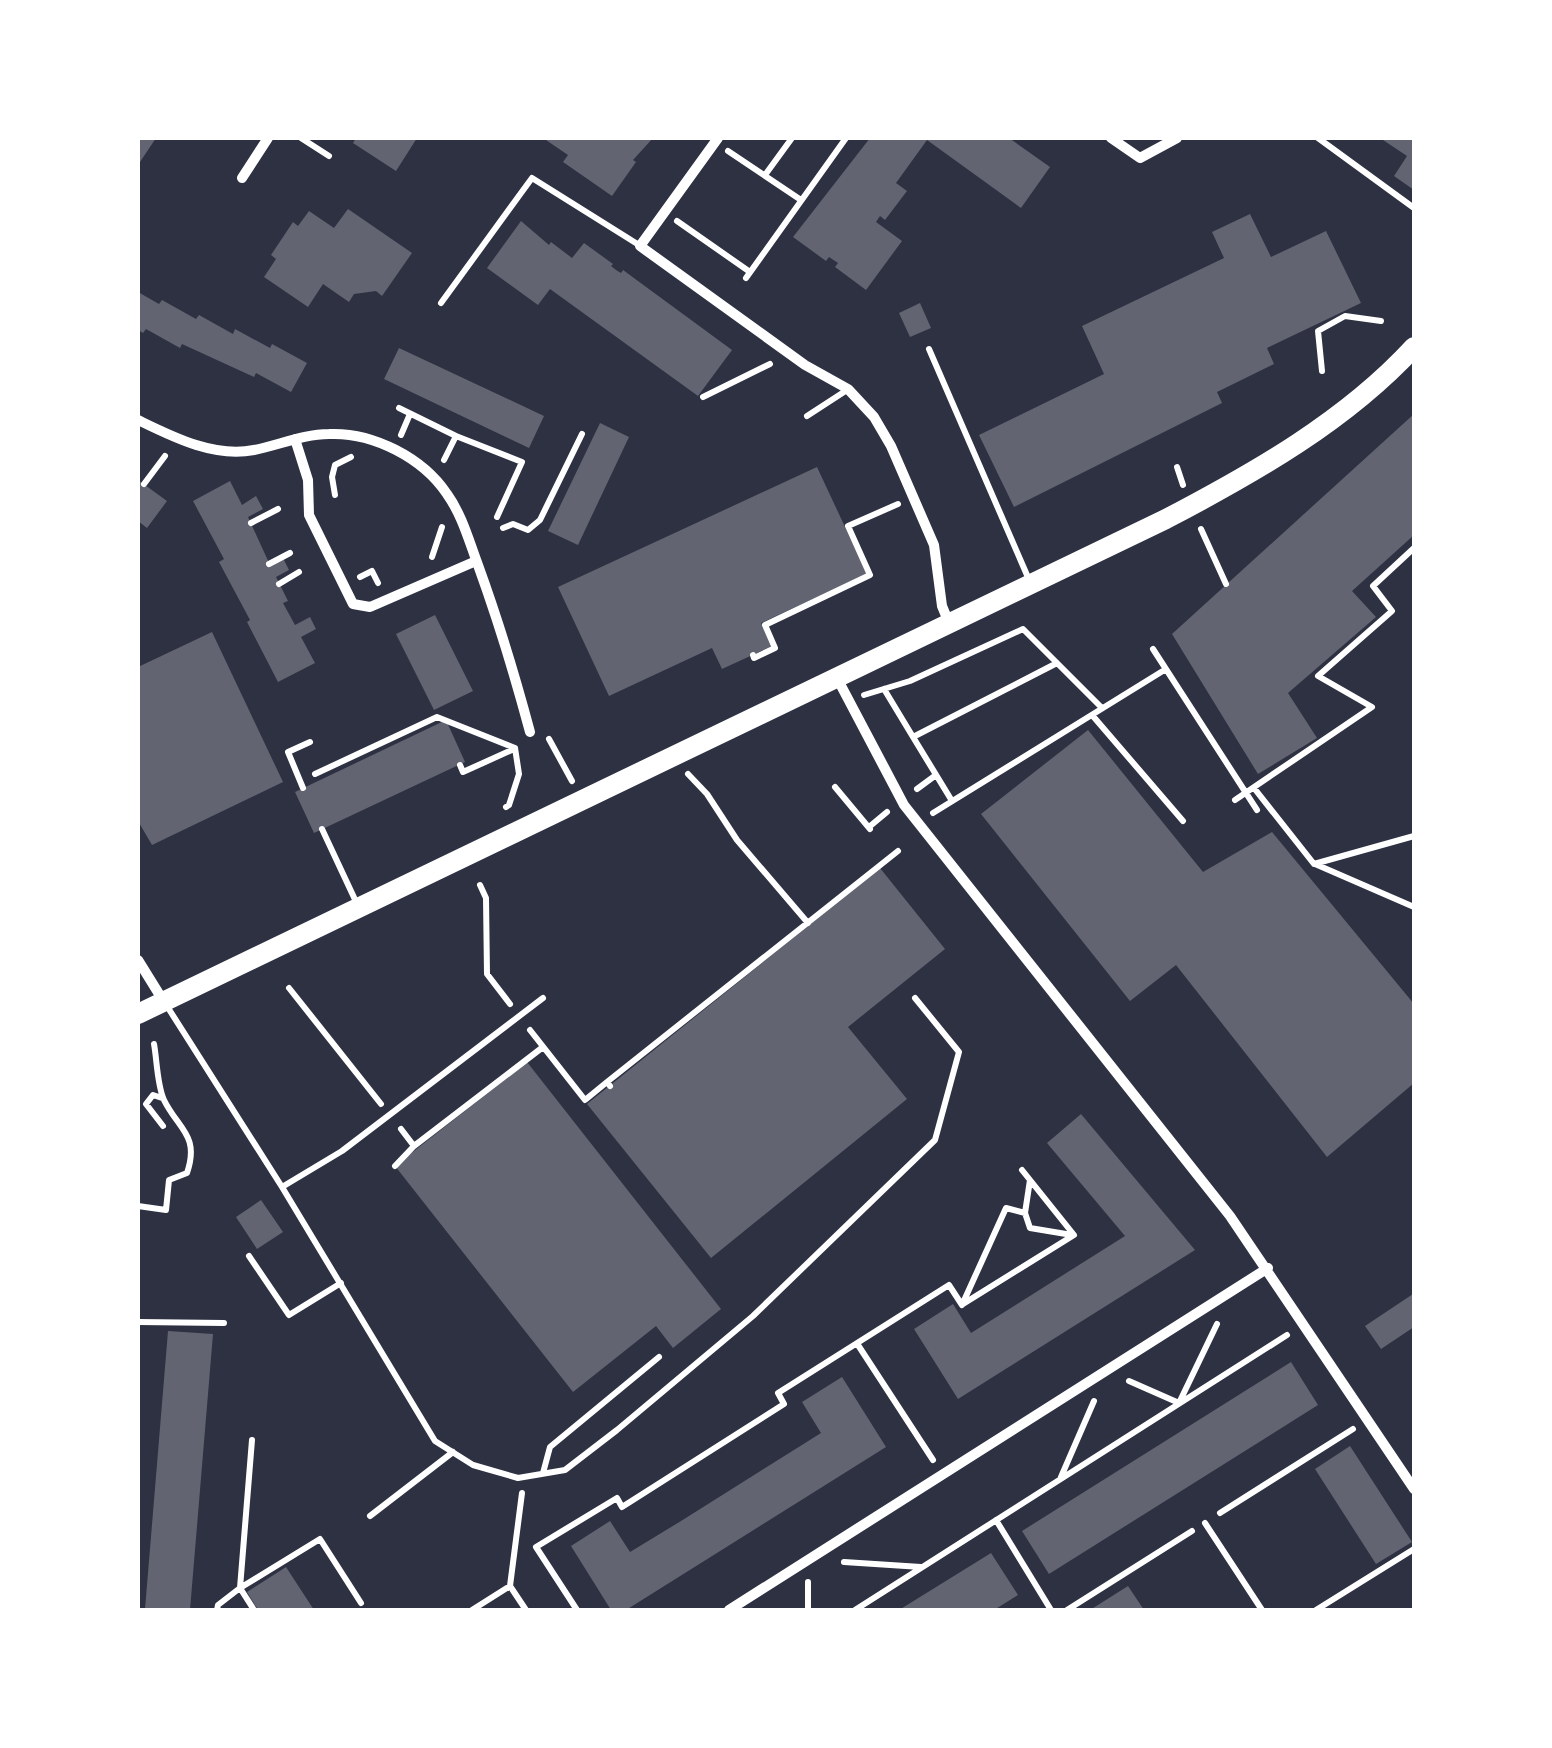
<svg xmlns="http://www.w3.org/2000/svg" width="1552" height="1748" font-family="Karla,sans-serif">
<rect width="100%" height="100%" fill="#2d3142"/>
<path fill="#626471" d="M 138,138 L 156,138 L 138,165 Z
M 356,138 L 417,138 L 396,171 L 353,143 Z
M 543,138 L 653,138 L 633,160 L 636,162 L 612,196 L 563,162 L 568,155 Z
M 870,138 L 1009,138 L 1050,167 L 1021,208 L 927,140 L 896,183 L 907,191 L 885,220 L 880,216 L 876,222 L 902,241 L 866,290 L 835,267 L 838,263 L 829,257 L 826,261 L 793,237 Z
M 1380,138 L 1414,138 L 1414,190 L 1394,176 L 1407,156 Z
M 348,209 L 412,253 L 382,296 L 376,291 L 354,294 L 349,302 L 323,284 L 308,307 L 264,277 L 276,259 L 271,255 L 293,222 L 298,226 L 309,211 L 334,228 Z
M 1250,214 L 1271,257 L 1326,231 L 1361,303 L 1267,348 L 1274,364 L 1217,392 L 1222,403 L 1014,507 L 979,435 L 1104,374 L 1082,326 L 1224,258 L 1212,232 Z
M 521,221 L 549,245 L 551,242 L 572,258 L 584,243 L 613,264 L 611,266 L 616,270 L 621,273 L 623,270 L 732,350 L 698,396 L 550,289 L 538,305 L 487,268 Z
M 138,292 L 159,304 L 162,300 L 196,319 L 199,315 L 233,334 L 235,329 L 270,348 L 272,344 L 307,363 L 291,392 L 256,373 L 254,377 L 182,344 L 180,348 L 146,329 L 143,333 L 138,330 Z
M 920,303 L 931,328 L 910,337 L 899,313 Z
M 399,348 L 544,416 L 529,448 L 384,379 Z
M 1414,414 L 1414,535 L 1352,591 L 1376,617 L 1288,693 L 1317,738 L 1258,774 L 1172,634 Z
M 600,423 L 629,437 L 578,545 L 548,531 Z
M 817,467 L 867,574 L 761,623 L 772,646 L 722,669 L 712,648 L 609,696 L 558,587 Z
M 138,480 L 167,501 L 147,528 L 138,521 Z
M 230,481 L 242,505 L 256,496 L 263,509 L 248,517 L 270,565 L 283,558 L 289,570 L 276,577 L 288,601 L 283,603 L 295,625 L 310,617 L 316,629 L 301,637 L 315,663 L 278,682 L 247,622 L 250,620 L 219,562 L 224,559 L 193,501 Z
M 435,615 L 473,691 L 434,710 L 396,634 Z
M 212,632 L 283,782 L 152,845 L 138,821 L 138,667 Z
M 446,720 L 465,762 L 314,833 L 295,792 Z
M 1088,730 L 1203,872 L 1272,832 L 1414,1004 L 1414,1083 L 1327,1157 L 1176,965 L 1130,1001 L 981,814 Z
M 880,868 L 945,949 L 848,1027 L 907,1099 L 711,1258 L 587,1104 Z
M 527,1062 L 721,1309 L 673,1348 L 656,1326 L 573,1392 L 395,1166 Z
M 1081,1114 L 1195,1250 L 958,1399 L 914,1329 L 953,1304 L 971,1333 L 1125,1236 L 1047,1143 Z
M 261,1200 L 283,1232 L 257,1249 L 236,1217 Z
M 1413,1294 L 1414,1327 L 1381,1349 L 1365,1326 Z
M 168,1331 L 213,1334 L 190,1610 L 145,1609 Z
M 1291,1362 L 1318,1405 L 1049,1574 L 1022,1531 Z
M 842,1377 L 886,1447 L 626,1610 L 611,1610 L 571,1546 L 610,1521 L 630,1552 L 681,1521 L 821,1433 L 802,1402 Z
M 1350,1446 L 1412,1542 L 1376,1564 L 1315,1469 Z
M 991,1553 L 1018,1595 L 994,1610 L 899,1610 Z
M 286,1567 L 314,1610 L 258,1610 L 247,1592 Z
M 1128,1586 L 1144,1610 L 1090,1610 Z"/>
<g fill="none" stroke-linecap="round" stroke-linejoin="round">
<path stroke="#fff" stroke-width="6" d="M 728,151 L 801,200
M 765,175 L 792,138
M 677,221 L 750,272
M 746,278 L 846,138
M 1322,371 L 1318,331 L 1345,316 L 1381,321
M 703,397 L 770,364
M 399,408 L 456,436
M 401,435 L 410,414
M 444,460 L 456,436 L 522,462 L 497,517
M 1177,467 L 1183,485
M 144,484 L 165,456
M 335,495 L 332,477 L 335,465 L 351,457
M 251,523 L 278,509
M 503,528 L 513,524 L 528,530 L 540,520 L 582,434
M 1201,529 L 1226,584
M 432,557 L 442,527
M 269,564 L 290,553
M 360,577 L 372,571 L 378,583
M 279,584 L 299,572
M 1153,649 L 1257,810
M 753,655 L 754,658 L 775,648 L 765,625 L 870,575 L 848,526 L 898,504
M 884,689 L 913,737
M 864,695 L 910,681 L 1023,629 L 1102,708
M 1092,715 L 1183,821
M 549,739 L 572,781
M 460,765 L 463,772 L 514,749
M 315,774 L 437,717 L 515,748
M 688,774 L 707,794 L 737,840 L 808,923
M 835,787 L 870,829
M 1254,788 L 1314,864 L 1414,836
M 917,789 L 936,775
M 1235,800 L 1372,707 L 1318,676 L 1392,611 L 1373,586 L 1414,548
M 952,801 L 913,737 L 1057,663
M 506,807 L 509,805 L 519,774 L 515,748
M 933,813 L 1166,669
M 869,827 L 887,812
M 1315,864 L 1414,907
M 480,885 L 486,898 L 487,974 L 510,1004
M 289,988 L 381,1104
M 530,1030 L 585,1100 L 607,1082 L 610,1086
M 607,1082 L 898,851
M 162,1098 L 153,1095 L 146,1104 L 163,1126
M 414,1146 L 543,1047
M 395,1166 L 414,1146 L 401,1129
M 138,1206 L 166,1210 L 169,1180 L 187,1173 C 200,1135 178,1129 164,1100 C 157,1085 157,1060 154,1044
M 1025,1213 L 1030,1228 L 1072,1235
M 963,1304 L 1074,1235 L 1030,1180
M 138,1322 L 224,1323
M 858,1345 L 933,1460
M 1129,1381 L 1179,1403 L 1217,1324
M 1061,1477 L 1094,1401
M 1220,1513 L 1353,1429
M 996,1520 L 1051,1610
M 844,1562 L 921,1567
M 510,1586 L 522,1493
M 217,1610 L 218,1605 L 240,1588 L 252,1440
M 254,1610 L 240,1588 L 320,1539 L 361,1603
M 472,1610 L 510,1586 L 526,1610
M 577,1610 L 536,1547 L 617,1498 L 622,1507 L 784,1404 L 778,1393 L 949,1285 L 962,1305 L 1006,1208 L 1025,1213 L 1030,1180 L 1022,1170
M 808,1610 L 808,1582
M 855,1610 L 1287,1335
M 1067,1610 L 1192,1531
M 1316,1610 L 1414,1549"/>
<path stroke="#fff" stroke-width="6" d="M 301,138 L 329,156
M 1318,138 L 1414,208
M 441,303 L 532,178 L 639,245
M 929,349 L 1030,582
M 807,416 L 847,390
M 303,788 L 288,752 L 310,742
M 322,829 L 358,906
M 165,1003 L 282,1187 L 435,1441 L 473,1465 L 518,1478 L 565,1470 L 617,1430 L 753,1316 L 935,1140 L 959,1052 L 915,998
M 282,1187 L 342,1151 L 543,998
M 249,1256 L 289,1315 L 341,1283
M 543,1473 L 550,1447 L 659,1357
M 370,1516 L 453,1452
M 1205,1523 L 1262,1610"/>
<path stroke="#fff" stroke-width="10" d="M 718,138 L 640,246 L 805,365 L 848,389 L 874,417 L 891,446 L 934,545 L 942,606 L 949,623
M 1111,138 L 1140,158 L 1177,138
M 242,178 L 268,138
M 138,420 C 173,437 214,458 254,450 C 279,445 304,434 329,434 C 373,432 423,458 447,494 C 462,515 469,541 478,565 C 498,620 515,676 530,732
M 295,439 L 308,480 L 309,515 L 353,604 L 370,607 L 476,561
M 837,678 L 904,805 L 1230,1216 L 1414,1489
M 138,960 L 164,1002
M 729,1610 L 1268,1268"/>
<path stroke="#fff" stroke-width="20" d="M 138,1014 L 1166,519 C 1254,473 1346,421 1414,347"/>
</g>
<rect width="1552" height="1748" fill="none" stroke="#ffffff" stroke-width="280"/>
</svg>
